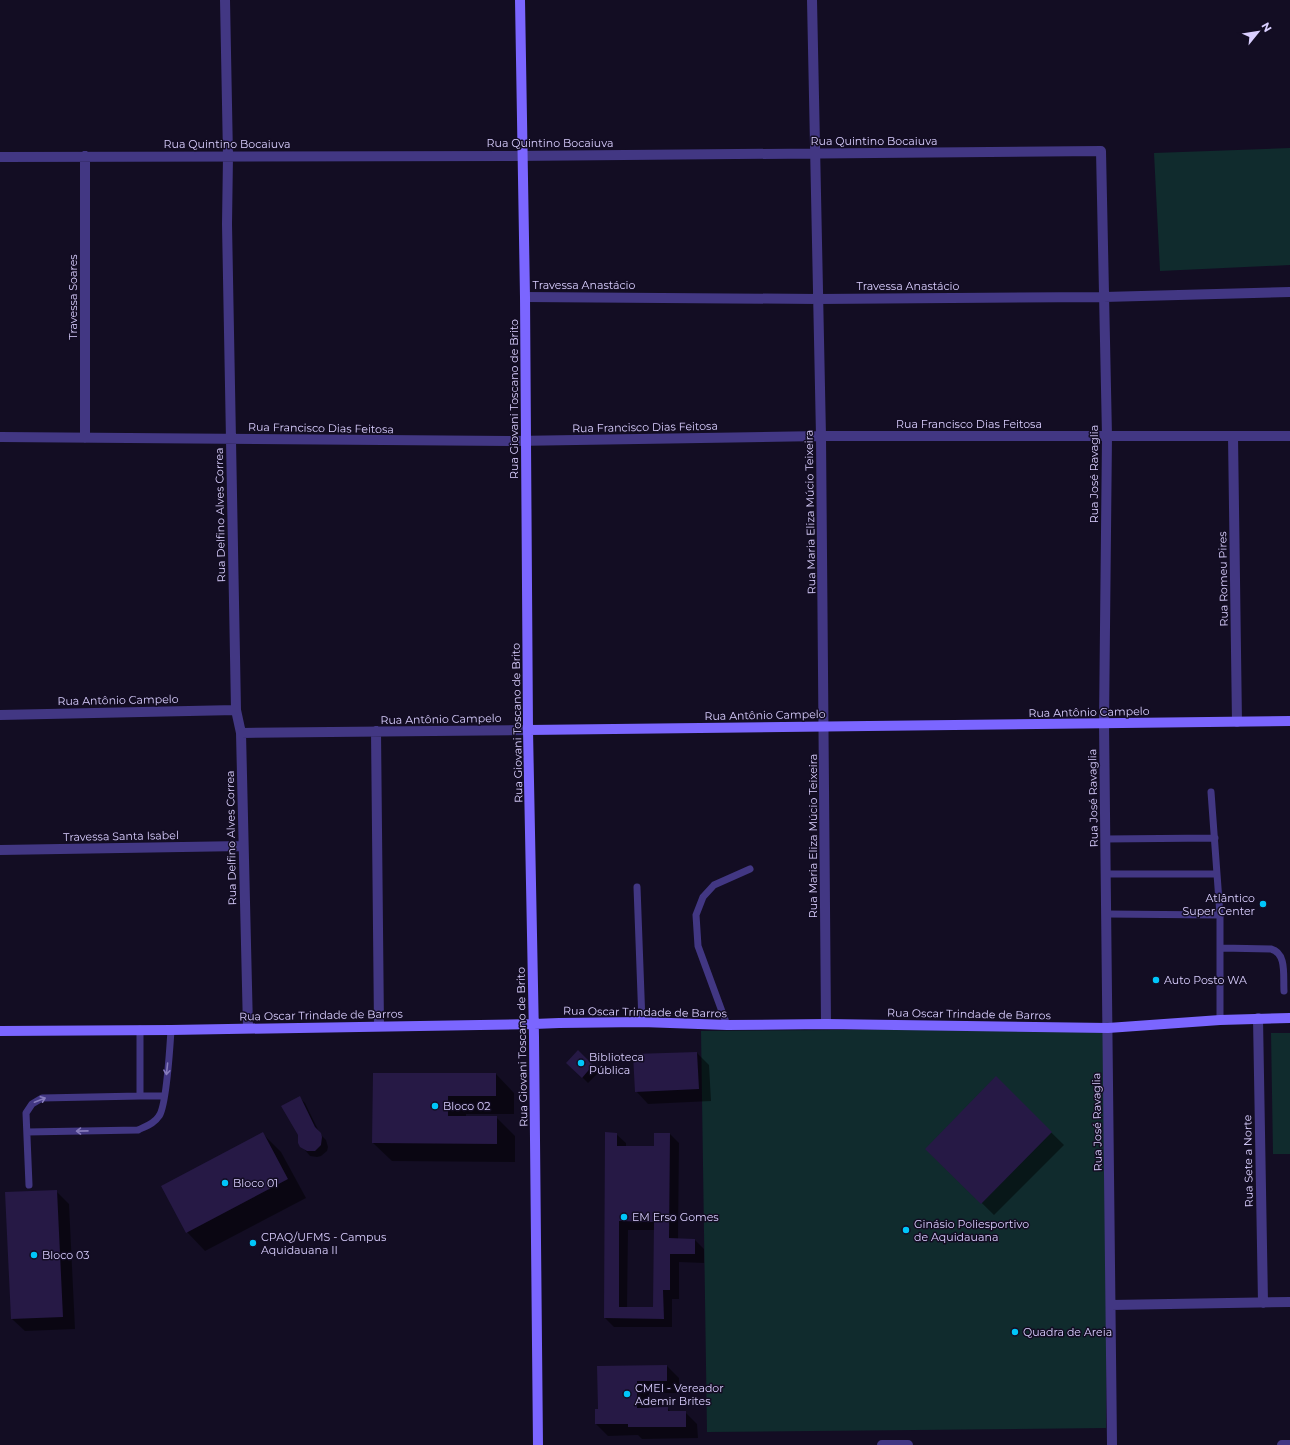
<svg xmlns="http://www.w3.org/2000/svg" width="1290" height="1445" font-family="Montserrat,sans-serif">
<rect width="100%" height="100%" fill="#130d23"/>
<path fill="#102b2d" d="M 1290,148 L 1290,265 L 1160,271 L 1154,153 Z
M 1108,1028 L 1106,1428 L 707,1432 L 701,1031 Z
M 1271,1033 L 1290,1033 L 1290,1154 L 1273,1154 Z"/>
<path fill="#0007" fill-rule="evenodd" d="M 578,1052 L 599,1072 L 588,1083 L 568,1063 Z
M 697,1053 L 709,1065 L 711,1101 L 648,1104 L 636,1091 Z
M 374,1074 L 496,1074 L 514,1093 L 514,1114 L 466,1114 L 466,1117 L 496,1117 L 515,1136 L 515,1162 L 392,1161 L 373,1143 Z
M 996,1078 L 1064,1145 L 994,1215 L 927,1149 Z
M 299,1097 L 305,1103 L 320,1134 L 326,1140 L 328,1147 L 327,1151 L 321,1156 L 317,1157 L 310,1156 L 299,1143 Z
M 263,1134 L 281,1152 L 306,1198 L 205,1251 L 187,1232 Z
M 616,1134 L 626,1143 L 626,1147 L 655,1147 L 670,1134 L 679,1143 L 678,1239 L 695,1240 L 704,1249 L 704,1263 L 679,1262 L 679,1299 L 672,1299 L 672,1327 L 614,1327 L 605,1318 ZM 628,1230 L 655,1230 L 654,1308 L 627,1308 Z
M 56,1191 L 69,1204 L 75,1329 L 25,1331 L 12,1319 L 6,1193 Z
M 667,1366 L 679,1378 L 679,1393 L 649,1393 L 649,1408 L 667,1408 L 671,1412 L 685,1412 L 697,1424 L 698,1438 L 642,1439 L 638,1435 L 608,1436 L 596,1424 L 599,1410 L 598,1367 Z"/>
<path fill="#261945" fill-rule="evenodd" d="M 578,1050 L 593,1065 L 582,1078 L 566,1063 Z
M 697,1052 L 699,1089 L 635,1092 L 633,1054 Z
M 373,1073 L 496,1073 L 496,1096 L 448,1096 L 448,1116 L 497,1116 L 497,1144 L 372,1143 Z
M 996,1076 L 1052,1132 L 981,1204 L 925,1149 Z
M 300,1096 L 315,1127 L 321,1133 L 322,1137 L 321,1145 L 315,1151 L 307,1151 L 300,1147 L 298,1143 L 298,1135 L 281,1106 Z
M 263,1132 L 288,1179 L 186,1233 L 161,1186 Z
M 605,1132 L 617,1133 L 617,1146 L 654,1146 L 654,1133 L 670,1133 L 669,1238 L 695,1239 L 695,1254 L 670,1254 L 670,1290 L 663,1290 L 664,1319 L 604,1318 ZM 619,1221 L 654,1222 L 653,1307 L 619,1307 Z
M 57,1190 L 63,1317 L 11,1319 L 5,1192 Z
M 667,1365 L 667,1381 L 637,1381 L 637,1408 L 668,1407 L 668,1411 L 686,1411 L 686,1427 L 628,1427 L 628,1424 L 595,1424 L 595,1409 L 598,1409 L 597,1366 Z"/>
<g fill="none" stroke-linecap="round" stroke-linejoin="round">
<path stroke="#423783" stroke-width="7" d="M 1211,792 L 1220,915
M 1105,839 L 1215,838
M 1106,874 L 1217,874
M 637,887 L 642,1022
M 1106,914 L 1220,915 L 1220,1020
M 1221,948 L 1271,949 C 1287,953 1283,976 1284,991
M 727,1025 L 698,946 L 696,915 L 703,897 L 714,885 L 750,869
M 140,1096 L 164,1096
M 27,1132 L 138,1130 C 146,1126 154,1124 159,1116 C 166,1107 170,1046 171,1030
M 29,1185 L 26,1113 L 32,1104 L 42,1098 L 140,1096 L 140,1029"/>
<path stroke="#423783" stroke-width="10" d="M 225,0 L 228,156 L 227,224 L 236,710 L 241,733 L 248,1028
M 812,0 L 821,436 L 826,1024
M 85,156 L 85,438
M 0,157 L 513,156 L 1101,151 L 1107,436 L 1104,723 L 1112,1445
M 525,297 L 818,299 L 1104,297 L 1290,292
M 1233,436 L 1237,722
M 0,437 L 514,441 L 821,436 L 1290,436
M 0,715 L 236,710
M 376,731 L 379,1026
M 241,733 L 528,730
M 0,850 L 243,846
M 1258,1018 L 1263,1303
M 1111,1305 L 1290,1302
M 882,1445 L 908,1445
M 1282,1445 L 1290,1445"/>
<path stroke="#7b66ff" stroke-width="10" d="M 520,0 L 525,297 L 528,730 L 534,1037 L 538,1445
M 528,730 L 1290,721
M 0,1031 L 171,1030 L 534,1024 L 559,1023 L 642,1022 L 727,1025 L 826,1024 L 1108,1028 L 1220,1020 L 1290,1018"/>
</g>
<defs><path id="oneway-shaft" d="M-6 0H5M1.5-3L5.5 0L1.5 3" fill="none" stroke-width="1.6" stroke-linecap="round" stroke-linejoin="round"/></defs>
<g stroke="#867bbb">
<use href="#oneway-shaft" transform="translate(167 1069) rotate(96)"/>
<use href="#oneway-shaft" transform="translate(40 1100) rotate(-21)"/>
<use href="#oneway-shaft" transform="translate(82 1131) rotate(179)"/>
</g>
<g fill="#00c6fa" stroke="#130d23" stroke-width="1.5">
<circle cx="1263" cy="904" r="4"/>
<circle cx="1156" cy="980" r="4"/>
<circle cx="581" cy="1063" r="4"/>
<circle cx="435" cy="1106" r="4"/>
<circle cx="225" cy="1183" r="4"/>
<circle cx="624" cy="1217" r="4"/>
<circle cx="906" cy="1230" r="4"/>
<circle cx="253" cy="1243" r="4"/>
<circle cx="34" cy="1255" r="4"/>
<circle cx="1015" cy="1332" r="4"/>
<circle cx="627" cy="1394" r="4"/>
</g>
<g text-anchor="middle" stroke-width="3" stroke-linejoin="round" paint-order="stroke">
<g font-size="11" fill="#dacfff" stroke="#130d23">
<text x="874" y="145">Rua Quintino Bocaiuva</text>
<text x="550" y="147">Rua Quintino Bocaiuva</text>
<text x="227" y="148">Rua Quintino Bocaiuva</text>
<text x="584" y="289">Travessa Anastácio</text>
<text x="908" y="290">Travessa Anastácio</text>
<text transform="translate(73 297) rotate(-90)" y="4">Travessa Soares</text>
<text transform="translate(514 399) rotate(-90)" y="4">Rua Giovani Toscano de Brito</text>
<text x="969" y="428">Rua Francisco Dias Feitosa</text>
<text transform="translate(645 427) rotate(-1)" y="4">Rua Francisco Dias Feitosa</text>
<text transform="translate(321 428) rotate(1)" y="4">Rua Francisco Dias Feitosa</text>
<text transform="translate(1094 474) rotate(-90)" y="4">Rua José Ravaglia</text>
<text transform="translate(810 512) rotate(-91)" y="4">Rua Maria Eliza Múcio Teixeira</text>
<text transform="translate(220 515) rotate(-91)" y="4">Rua Delfino Alves Correa</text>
<text transform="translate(1223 579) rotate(-91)" y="4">Rua Romeu Pires</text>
<text transform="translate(118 700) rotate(-1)" y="4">Rua Antônio Campelo</text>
<text transform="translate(1089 712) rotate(-1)" y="4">Rua Antônio Campelo</text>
<text transform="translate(765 715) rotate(-1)" y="4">Rua Antônio Campelo</text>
<text transform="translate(441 719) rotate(-1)" y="4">Rua Antônio Campelo</text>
<text transform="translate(517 723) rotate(-91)" y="4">Rua Giovani Toscano de Brito</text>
<text transform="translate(1093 798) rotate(-91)" y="4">Rua José Ravaglia</text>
<text transform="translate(121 836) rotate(-1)" y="4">Travessa Santa Isabel</text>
<text transform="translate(813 836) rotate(-90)" y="4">Rua Maria Eliza Múcio Teixeira</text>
<text transform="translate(231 838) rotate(-91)" y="4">Rua Delfino Alves Correa</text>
<text transform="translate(645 1012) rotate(1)" y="4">Rua Oscar Trindade de Barros</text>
<text transform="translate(969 1014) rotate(1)" y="4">Rua Oscar Trindade de Barros</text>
<text transform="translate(321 1015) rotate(-1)" y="4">Rua Oscar Trindade de Barros</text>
<text transform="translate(522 1047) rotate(-91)" y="4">Rua Giovani Toscano de Brito</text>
<text transform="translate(1097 1122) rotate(-91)" y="4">Rua José Ravaglia</text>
<text transform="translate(1248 1161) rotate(-91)" y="4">Rua Sete a Norte</text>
</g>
<g font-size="11" fill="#dacfff" stroke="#130d23" text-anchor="start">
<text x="1255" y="902" text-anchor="end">Atlântico<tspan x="1255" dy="13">Super Center</tspan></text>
<text x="1164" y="984">Auto Posto WA</text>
<text x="589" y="1061">Biblioteca<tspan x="589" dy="13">Pública</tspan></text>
<text x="443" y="1110">Bloco 02</text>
<text x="233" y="1187">Bloco 01</text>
<text x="632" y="1221">EM Erso Gomes</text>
<text x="914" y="1228">Ginásio Poliesportivo<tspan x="914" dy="13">de Aquidauana</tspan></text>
<text x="261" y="1241">CPAQ/UFMS - Campus<tspan x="261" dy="13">Aquidauana II</tspan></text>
<text x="42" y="1259">Bloco 03</text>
<text x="1023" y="1336">Quadra de Areia</text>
<text x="635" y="1392">CMEI - Vereador<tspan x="635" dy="13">Ademir Brites</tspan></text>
</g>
</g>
<g transform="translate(1258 32) rotate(60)" stroke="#130d23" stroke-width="3" paint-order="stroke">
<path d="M0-3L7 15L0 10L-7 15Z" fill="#dacfff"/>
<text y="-6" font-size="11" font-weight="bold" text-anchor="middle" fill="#dacfff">N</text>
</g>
</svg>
